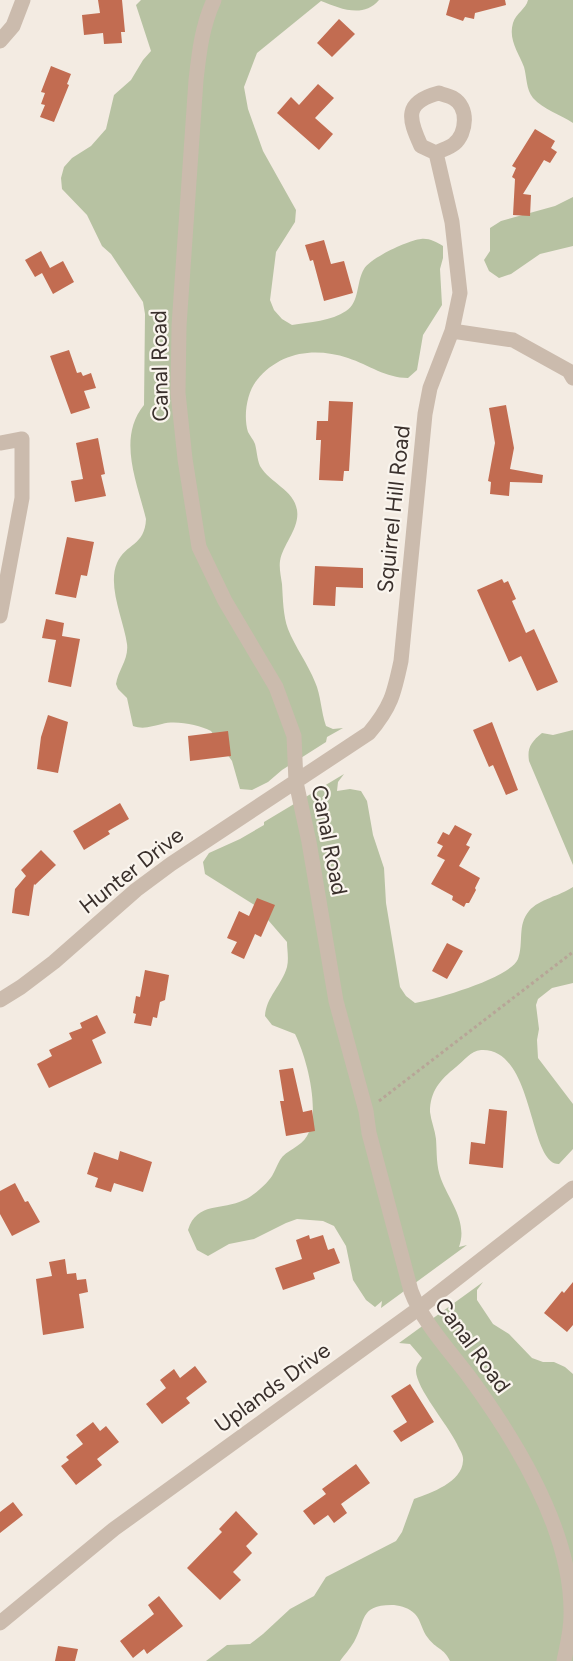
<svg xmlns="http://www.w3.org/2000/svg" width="573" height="1661" font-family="Figtree,sans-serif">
<rect width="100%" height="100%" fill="#f3ebe2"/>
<path fill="#b7c2a2" d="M 141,0 L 379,0 C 363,19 339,8 321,1 L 257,53 L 244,87 L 248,109 L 263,151 L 296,210 L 295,222 L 276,252 L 270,300 L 274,310 L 282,319 L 292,325 C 309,322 332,321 346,311 C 360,302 356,282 364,269 C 370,258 409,240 421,239 C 429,238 436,242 443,246 L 443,258 L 440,269 L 442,305 L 423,335 L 417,370 L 408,378 C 386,378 369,365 348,358 C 314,347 280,352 257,380 C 247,392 243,416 248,432 C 250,436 253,439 255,444 C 257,451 257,459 260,466 C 270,483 294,490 297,510 C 300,528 283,544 280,561 C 279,568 281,577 282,584 C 283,599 283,615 288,629 C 295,647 308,664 315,682 C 321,695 321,712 326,726 L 333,729 L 343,728 L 327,737 L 326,742 L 282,770 L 268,782 L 252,790 L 240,789 L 232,761 L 211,731 C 199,725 176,720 162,724 C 152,726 144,730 133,726 L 127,698 L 118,689 L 116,684 C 118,670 129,659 127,644 C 124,621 107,586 117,563 C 126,543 145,546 146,519 C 137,482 117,438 144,405 L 145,314 L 143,302 L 111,254 L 102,246 L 87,215 L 62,189 L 61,178 L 64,167 L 72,158 L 91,146 L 106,129 L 114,95 L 131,80 L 143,60 L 151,51 L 136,5 Z
M 528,0 L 573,0 L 573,123 C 561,115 543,109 533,98 C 526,89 527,78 524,67 C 519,53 508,40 513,23 C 516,13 526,9 528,0 Z
M 573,197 L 573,246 L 540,254 L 511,274 L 499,278 L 489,271 L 484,260 L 490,251 L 490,228 L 501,221 L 555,206 Z
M 573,730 L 573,865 L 529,761 C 527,748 531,742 542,733 L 553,735 Z
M 344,774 L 338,782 L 337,791 L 350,789 L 361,791 L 367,801 L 373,835 L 384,868 L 386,903 L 400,987 L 406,996 L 415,1003 C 436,999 510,978 518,959 C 524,943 517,925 529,911 C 539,899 560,896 573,887 L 573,983 L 552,988 L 538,999 L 536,1005 L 539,1029 L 537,1040 L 538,1058 L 573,1104 L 573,1149 L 559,1164 C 528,1165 535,1047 481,1050 C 470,1051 464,1061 456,1067 C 440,1080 430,1091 430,1112 C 431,1121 435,1130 436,1139 C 437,1153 436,1166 441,1179 C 450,1202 468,1222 459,1247 L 467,1245 L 381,1308 L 382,1301 L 375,1307 L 366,1300 L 353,1280 L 346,1246 L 334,1226 L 323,1221 L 297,1219 L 286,1223 L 254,1239 L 229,1244 L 208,1256 L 197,1250 L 188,1230 C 197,1201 222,1211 244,1200 C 253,1196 266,1185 272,1176 C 275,1171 277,1165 280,1160 C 286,1150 301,1147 307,1136 C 321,1112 307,1058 295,1034 L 272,1025 L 265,1016 C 266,997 282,985 287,967 C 289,959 287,949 287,942 L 256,906 L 205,874 L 203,862 L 209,853 L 240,839 L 264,825 L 264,822 Z
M 483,1282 L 477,1290 L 477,1300 L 493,1324 L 509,1334 L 532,1358 L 543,1362 L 554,1362 L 565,1367 L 573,1374 L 573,1661 L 450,1661 C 444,1648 436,1649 428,1638 C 422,1631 421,1620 415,1614 C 409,1608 402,1606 394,1605 C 359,1604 366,1621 354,1642 C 350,1649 344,1655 340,1661 L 206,1661 L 227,1645 L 250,1644 L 263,1634 L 290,1609 L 314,1596 L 326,1577 L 396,1541 L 402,1532 L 414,1499 C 431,1493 462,1482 463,1461 C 464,1455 459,1449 457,1444 C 448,1425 415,1387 416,1370 C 416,1366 419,1362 422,1358 L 410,1344 L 399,1343 Z"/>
<path fill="#c26c51" d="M 98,0 L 122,0 L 125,32 L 121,32 L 122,43 L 104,44 L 103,33 L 84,35 L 82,15 L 100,13 Z
M 450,0 L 505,0 L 506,5 L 475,13 L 474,19 L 465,17 L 463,21 L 446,15 Z
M 339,19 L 355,34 L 332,57 L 317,43 Z
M 51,66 L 71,74 L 67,84 L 69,85 L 54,122 L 40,117 L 45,105 L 41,104 L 45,93 L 41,92 Z
M 318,84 L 334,98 L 315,118 L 333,134 L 319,150 L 277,113 L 291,97 L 299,105 Z
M 535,129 L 555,141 L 551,148 L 557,152 L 550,163 L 544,160 L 523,194 L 531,195 L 530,216 L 513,215 L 515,179 L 512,177 L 516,168 L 512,166 Z
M 324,240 L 331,264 L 344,261 L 353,293 L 324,301 L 313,260 L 310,261 L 305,245 Z
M 41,251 L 50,268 L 63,261 L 74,282 L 53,294 L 42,273 L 35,277 L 25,260 Z
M 69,350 L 77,373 L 81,372 L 83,376 L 91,373 L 96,388 L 84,391 L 90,408 L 71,414 L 50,356 Z
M 329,401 L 353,402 L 349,471 L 344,471 L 343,481 L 319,480 L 321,440 L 316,440 L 317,421 L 328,421 Z
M 506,405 L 514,448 L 510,469 L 543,475 L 542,483 L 510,482 L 509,496 L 490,494 L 491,482 L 488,481 L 495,443 L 489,408 Z
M 98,438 L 105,474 L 101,475 L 106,496 L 75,502 L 71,481 L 83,479 L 76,443 Z
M 67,537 L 94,542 L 87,576 L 81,575 L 76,598 L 55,594 Z
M 315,566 L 363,568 L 363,588 L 336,587 L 335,606 L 313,605 Z
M 502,579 L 504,583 L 508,581 L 516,599 L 512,601 L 526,633 L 534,629 L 558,682 L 537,691 L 521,656 L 509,662 L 477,590 Z
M 46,619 L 64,623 L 62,636 L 80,639 L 71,687 L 48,682 L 56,640 L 42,638 Z
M 48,715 L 68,722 L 58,773 L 37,769 L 41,737 Z
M 492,722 L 518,790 L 506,795 L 493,765 L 489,767 L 473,730 Z
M 228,731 L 231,756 L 190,761 L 188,736 Z
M 120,803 L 129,819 L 108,831 L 110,834 L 84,850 L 73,831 Z
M 455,825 L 472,834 L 466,845 L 470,847 L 459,866 L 480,878 L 475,888 L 476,890 L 469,903 L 466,903 L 464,907 L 452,900 L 453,896 L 431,884 L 445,860 L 437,856 L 443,846 L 437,843 L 443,832 L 449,835 Z
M 41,850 L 56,865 L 35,885 L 34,884 L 29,916 L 12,913 L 15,889 L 26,876 L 21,870 Z
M 257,898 L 275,905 L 261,937 L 255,934 L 244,959 L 231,953 L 237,942 L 227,938 L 239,911 L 249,916 Z
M 447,943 L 463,951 L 447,979 L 432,971 Z
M 145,970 L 169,975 L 165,1000 L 160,1002 L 157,1018 L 153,1017 L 151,1026 L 134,1023 L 136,1014 L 133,1013 L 136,996 L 140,997 Z
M 97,1015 L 106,1033 L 92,1040 L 102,1063 L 49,1088 L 37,1064 L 52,1056 L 49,1050 L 72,1039 L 69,1033 L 82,1028 L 80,1023 Z
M 293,1068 L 303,1112 L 312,1110 L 315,1131 L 286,1136 L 280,1101 L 284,1101 L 279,1070 Z
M 489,1109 L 507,1111 L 503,1168 L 469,1164 L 471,1142 L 485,1144 Z
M 120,1151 L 152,1162 L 143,1192 L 114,1183 L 111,1192 L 95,1187 L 98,1178 L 87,1174 L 94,1152 L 118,1160 Z
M 15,1183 L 25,1202 L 28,1201 L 40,1222 L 12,1236 L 0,1214 L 0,1191 Z
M 309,1235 L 310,1239 L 323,1235 L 328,1250 L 334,1248 L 340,1263 L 313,1273 L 315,1279 L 283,1290 L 275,1268 L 302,1259 L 296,1240 Z
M 65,1259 L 67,1274 L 76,1273 L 77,1280 L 86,1279 L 88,1292 L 79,1294 L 84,1328 L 43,1335 L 36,1279 L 52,1276 L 49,1262 Z
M 573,1282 L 573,1325 L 567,1332 L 544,1313 L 562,1291 L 564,1293 Z
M 195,1366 L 207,1382 L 186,1398 L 190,1403 L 162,1424 L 146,1404 L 166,1388 L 160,1380 L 174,1369 L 180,1378 Z
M 410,1384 L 434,1422 L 401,1442 L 393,1431 L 407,1422 L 391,1396 Z
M 93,1422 L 100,1431 L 106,1426 L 119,1442 L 97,1459 L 102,1465 L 76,1485 L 61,1466 L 69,1460 L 66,1457 L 83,1444 L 76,1435 Z
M 356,1464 L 370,1483 L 341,1504 L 347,1513 L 334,1523 L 328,1515 L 314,1525 L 303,1511 L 326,1494 L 322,1489 Z
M 13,1502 L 23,1515 L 0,1533 L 0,1512 Z
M 236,1511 L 258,1534 L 246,1546 L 252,1553 L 233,1572 L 241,1580 L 220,1600 L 187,1568 L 222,1532 L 219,1529 Z
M 159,1596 L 183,1626 L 147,1654 L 144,1649 L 133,1658 L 120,1641 L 154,1614 L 148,1605 Z
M 58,1646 L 78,1649 L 75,1661 L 55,1661 Z"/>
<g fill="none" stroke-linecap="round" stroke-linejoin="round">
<path stroke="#b7a597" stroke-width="3" stroke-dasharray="3 3" stroke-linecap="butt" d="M 379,1101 L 573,952"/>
<path stroke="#cbbbad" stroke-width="15" d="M 214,0 C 202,26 199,53 196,80 L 179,326 L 178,393 L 185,459 L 199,547 L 225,601 L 276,687 L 294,736 L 296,782 L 309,842 L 336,1001 L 366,1111 L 369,1133 L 411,1291 C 423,1323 450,1351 470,1378 C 517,1442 573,1534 571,1616 C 571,1631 567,1646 564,1661
M 0,41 L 13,26 L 23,0
M 439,93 C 444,95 449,96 453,98 C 469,107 467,133 454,144 C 449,148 441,150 436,153 L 421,146 C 408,118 404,102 439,93 Z
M 452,331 L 513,340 L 569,371 L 573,378
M 0,443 L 22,439 L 22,498 L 0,616
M 0,1000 L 21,987 L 54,962 L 136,890 L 171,864 L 369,733 C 391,707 394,694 401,661 L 425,414 L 430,388 L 452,331 L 460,293 L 452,222 L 436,153
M 0,1623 L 114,1529 L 418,1309 L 573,1188"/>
</g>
<g text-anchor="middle" stroke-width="4.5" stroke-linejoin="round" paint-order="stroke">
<g font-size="22" fill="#3a302c" stroke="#faf5ee">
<text transform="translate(159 366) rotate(-91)" y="8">Canal Road</text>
<text transform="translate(393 509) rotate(-84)" y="8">Squirrel Hill Road</text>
<text transform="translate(330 840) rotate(79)" y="8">Canal Road</text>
<text transform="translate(131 870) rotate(-38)" y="8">Hunter Drive</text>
<text transform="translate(473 1345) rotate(54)" y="8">Canal Road</text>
<text transform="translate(272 1387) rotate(-36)" y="8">Uplands Drive</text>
</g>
</g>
</svg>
